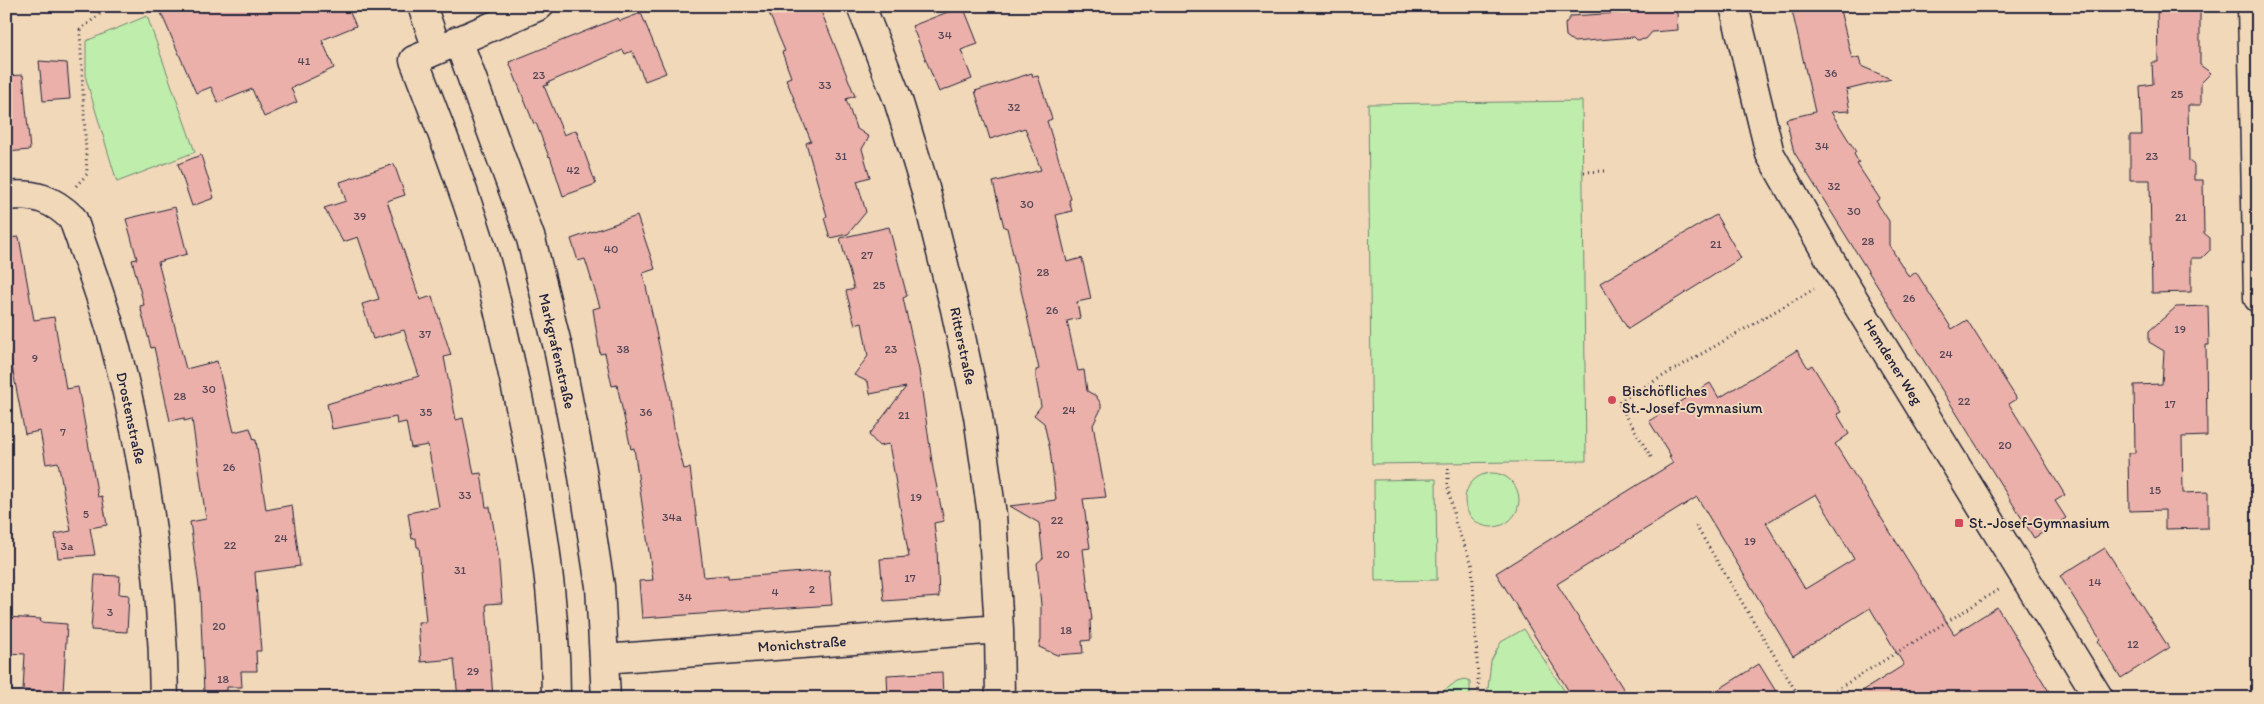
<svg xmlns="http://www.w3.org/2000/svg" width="2264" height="704" font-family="Itim,sans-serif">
<rect width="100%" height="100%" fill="#f1d8b9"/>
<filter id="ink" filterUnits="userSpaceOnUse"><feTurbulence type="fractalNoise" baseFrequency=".02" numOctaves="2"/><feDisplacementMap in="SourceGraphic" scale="10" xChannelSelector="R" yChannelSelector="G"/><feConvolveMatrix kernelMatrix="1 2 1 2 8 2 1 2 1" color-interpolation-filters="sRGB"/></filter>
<g filter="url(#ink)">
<path fill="#bfedab" stroke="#708873" d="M 147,16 L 195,152 L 117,182 L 86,79 L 86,41 Z
M 1582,101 L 1586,461 L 1372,464 L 1368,104 Z
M1465 500a27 27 0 1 1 54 0a27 27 0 1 1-54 0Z
M 1436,479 L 1437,580 L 1375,581 L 1374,480 Z
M 1524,629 L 1569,698 L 1487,698 L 1491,661 L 1501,642 Z
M 1464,679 L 1470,681 L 1470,698 L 1435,698 L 1457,681 Z"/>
<path fill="#ebb0a9" stroke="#22223b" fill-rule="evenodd" d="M 158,6 L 347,6 L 356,26 L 322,40 L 334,68 L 291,88 L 297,102 L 264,117 L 252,89 L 218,103 L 211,87 L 196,93 Z
M 766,6 L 819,6 L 855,96 L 846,99 L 856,128 L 869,137 L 862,149 L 870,177 L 857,181 L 866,212 L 848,234 L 830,238 L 824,218 L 827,216 L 806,143 L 811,141 L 786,79 L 791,77 L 782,52 L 785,51 Z
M 963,6 L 978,44 L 961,50 L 972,79 L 939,92 L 912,26 Z
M 1620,6 L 1669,6 L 1677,13 L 1678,30 L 1652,32 L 1646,39 L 1637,40 L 1634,37 L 1574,42 L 1566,36 L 1565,24 L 1571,16 L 1620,13 Z
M 1791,6 L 1839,6 L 1852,59 L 1859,57 L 1861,66 L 1891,79 L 1846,90 L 1850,111 L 1831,112 L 1856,152 L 1854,154 L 1859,163 L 1857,164 L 1880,199 L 1876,201 L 1889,221 L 1889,245 L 1909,277 L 1916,272 L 1952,329 L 1967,320 L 2017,399 L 2009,404 L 2065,495 L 2055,501 L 2066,518 L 2034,538 L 1794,152 L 1786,119 L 1815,112 Z
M 2157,6 L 2200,6 L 2200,65 L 2211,73 L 2201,83 L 2201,105 L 2188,105 L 2189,161 L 2194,165 L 2194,180 L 2203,180 L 2204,233 L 2210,238 L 2210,250 L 2202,258 L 2191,258 L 2191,292 L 2152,293 L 2150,180 L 2130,180 L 2130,135 L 2142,135 L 2140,86 L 2153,84 L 2152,62 L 2158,62 Z
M 641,13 L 666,73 L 645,81 L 632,51 L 625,54 L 623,50 L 547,83 L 548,85 L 544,86 L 564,135 L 576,130 L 596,184 L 563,196 L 550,156 L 549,157 L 536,123 L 534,124 L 509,62 L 618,18 L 620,21 Z
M 39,61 L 67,63 L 70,99 L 43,101 Z
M 1032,73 L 1033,77 L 1038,76 L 1052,119 L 1047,121 L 1071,199 L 1069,200 L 1072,211 L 1056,215 L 1067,262 L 1082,258 L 1091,299 L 1077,302 L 1080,318 L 1067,321 L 1078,371 L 1084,370 L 1087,391 L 1096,396 L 1101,404 L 1101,409 L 1093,425 L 1106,497 L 1083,499 L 1090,548 L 1083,549 L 1092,620 L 1090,620 L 1091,640 L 1082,641 L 1083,653 L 1057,655 L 1039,647 L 1041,639 L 1041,605 L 1037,563 L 1043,558 L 1039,523 L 1010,506 L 1056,500 L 1050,450 L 1044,423 L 1034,415 L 1041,406 L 1036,378 L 1036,370 L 1039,369 L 1007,228 L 1004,227 L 993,182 L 1041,170 L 1025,128 L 990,139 L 975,91 Z
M 23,75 L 30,150 L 6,152 L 6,76 Z
M 201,155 L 214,198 L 192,206 L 178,164 Z
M 394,164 L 405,195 L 387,201 L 420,300 L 432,296 L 451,355 L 444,357 L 456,420 L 463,418 L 474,474 L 481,473 L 486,507 L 490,507 L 498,552 L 502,603 L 486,604 L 493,698 L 458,698 L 454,659 L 421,662 L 418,622 L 426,622 L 419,547 L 417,547 L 416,538 L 412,539 L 408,513 L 439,507 L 428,445 L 411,448 L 406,422 L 397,424 L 396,417 L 332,429 L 327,404 L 419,376 L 404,330 L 373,339 L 362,304 L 379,299 L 358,237 L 343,242 L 324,208 L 346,201 L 340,182 Z
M 175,207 L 187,254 L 158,262 L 186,369 L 217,361 L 234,432 L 250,428 L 254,440 L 256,440 L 266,510 L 292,505 L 300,566 L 255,572 L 261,651 L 256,651 L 257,671 L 241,671 L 242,687 L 227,687 L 227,691 L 204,693 L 200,593 L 190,522 L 206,519 L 192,419 L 184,421 L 184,418 L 170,421 L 154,347 L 151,348 L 140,306 L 144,305 L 132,260 L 137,259 L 126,219 Z
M 1716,215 L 1741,258 L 1628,329 L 1600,283 Z
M 637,216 L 655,269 L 643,273 L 668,386 L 675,434 L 684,469 L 690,468 L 704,577 L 728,575 L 728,578 L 829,570 L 832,605 L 642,618 L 639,581 L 653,580 L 634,448 L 631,449 L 617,385 L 612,386 L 605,353 L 600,354 L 593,309 L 600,307 L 585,259 L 578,261 L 571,239 Z
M 889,227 L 907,296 L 903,298 L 919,370 L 933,469 L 944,521 L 934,523 L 937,548 L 939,597 L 884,601 L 880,559 L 909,557 L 889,444 L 879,446 L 869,435 L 906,387 L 870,394 L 868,382 L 854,375 L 868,356 L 862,323 L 855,325 L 846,291 L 854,289 L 840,238 Z
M 19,237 L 34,320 L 54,317 L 66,389 L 78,387 L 98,497 L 102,496 L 107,525 L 90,528 L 95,555 L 58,558 L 55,534 L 71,531 L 58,462 L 46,464 L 40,431 L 25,434 L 6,335 L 6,238 Z
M 2208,306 L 2209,345 L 2206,345 L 2207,436 L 2182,437 L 2183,493 L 2208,492 L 2208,528 L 2165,529 L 2165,510 L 2129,511 L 2128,453 L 2135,453 L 2134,385 L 2162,384 L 2164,351 L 2149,342 L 2149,331 L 2176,307 Z
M 1797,350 L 1808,368 L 1812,365 L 1841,412 L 1837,414 L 1849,434 L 1835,444 L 1954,634 L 1997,607 L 2053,698 L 1851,698 L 1904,665 L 1870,608 L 1793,656 L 1697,497 L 1557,584 L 1629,698 L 1573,698 L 1496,573 L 1673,463 L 1669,457 L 1671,456 L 1649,421 L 1710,383 L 1719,398 ZM 1816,494 L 1854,559 L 1805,589 L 1766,523 Z
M 2105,548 L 2169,648 L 2121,678 L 2098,641 L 2100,639 L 2060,576 Z
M 95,575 L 120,576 L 119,594 L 129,595 L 127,632 L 91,630 Z
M 6,617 L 41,619 L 40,622 L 67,624 L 63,693 L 23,690 L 25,654 L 6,653 Z
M 1759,664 L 1780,698 L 1705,698 Z
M 942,672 L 943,698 L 888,698 L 887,675 Z"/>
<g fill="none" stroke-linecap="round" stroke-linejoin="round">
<defs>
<path id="minor" d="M 422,6 L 437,49
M 539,6 L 414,60 C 438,122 462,184 482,248 C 497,299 508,351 519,402 C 540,500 556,598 556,698
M 861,6 L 898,100 L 925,188 L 955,309 L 978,416 L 992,515 L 999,629 L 1000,698
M 1734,6 L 1770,154 L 1839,275 L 2099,698
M 2252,6 L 2258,298
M 458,40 L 531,239 L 558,348 L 582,470 L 600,586 L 606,698
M 6,196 C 35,193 53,199 73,219 C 88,262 105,305 116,349 C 146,462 163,581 164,698
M 604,659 L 999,629"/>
</defs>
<use href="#minor" stroke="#22223b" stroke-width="31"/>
<path stroke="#22223b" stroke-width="3" stroke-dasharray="1 4" stroke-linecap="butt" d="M 1584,172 L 1606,171
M 76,186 L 87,174 L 80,30 L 110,6
M 1651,457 L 1618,402 L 1814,289
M 1448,468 L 1448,488 L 1456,525 L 1472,564 L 1479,698
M 1696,526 L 1800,698
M 1823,698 L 2000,589"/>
<use href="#minor" stroke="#f1d8b9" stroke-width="28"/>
</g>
</g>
<g fill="#d1495b" stroke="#f1d8b9" stroke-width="2">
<circle cx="1612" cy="400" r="5"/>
<rect x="1954" y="518" width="10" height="10" rx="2.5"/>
</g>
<g text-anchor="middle" stroke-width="4" stroke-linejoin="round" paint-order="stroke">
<g font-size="12" fill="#544656">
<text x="945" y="39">34</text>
<text x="304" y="65">41</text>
<text x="1831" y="77">36</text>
<text x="539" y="79">23</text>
<text x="825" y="89">33</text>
<text x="2177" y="98">25</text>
<text x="1014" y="111">32</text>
<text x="1822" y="150">34</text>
<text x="841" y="160">31</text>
<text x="2152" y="160">23</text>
<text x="573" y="174">42</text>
<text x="1834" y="190">32</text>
<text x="1027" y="208">30</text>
<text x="1854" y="215">30</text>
<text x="360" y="220">39</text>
<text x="2181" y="221">21</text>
<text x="1868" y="245">28</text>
<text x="1716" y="248">21</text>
<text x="611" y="253">40</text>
<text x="867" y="259">27</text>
<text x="1043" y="276">28</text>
<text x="879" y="289">25</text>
<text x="1909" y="302">26</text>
<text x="1052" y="314">26</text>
<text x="2180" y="333">19</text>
<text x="425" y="338">37</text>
<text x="623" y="353">38</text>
<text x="891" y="353">23</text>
<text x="1946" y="358">24</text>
<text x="35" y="362">9</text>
<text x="209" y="393">30</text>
<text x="180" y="400">28</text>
<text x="1964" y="405">22</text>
<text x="2170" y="408">17</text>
<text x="1069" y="414">24</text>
<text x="426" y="416">35</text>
<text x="646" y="416">36</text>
<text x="904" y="419">21</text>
<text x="63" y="436">7</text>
<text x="2005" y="449">20</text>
<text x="229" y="471">26</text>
<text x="2155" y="494">15</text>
<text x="465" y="499">33</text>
<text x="916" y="501">19</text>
<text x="86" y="518">5</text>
<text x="672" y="521">34a</text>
<text x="1057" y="524">22</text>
<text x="281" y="542">24</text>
<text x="1750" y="545">19</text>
<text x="230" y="549">22</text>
<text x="67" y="550">3a</text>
<text x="1063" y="558">20</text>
<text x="460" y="574">31</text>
<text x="910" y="582">17</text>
<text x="2095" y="586">14</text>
<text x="812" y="593">2</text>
<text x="775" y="596">4</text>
<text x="685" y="601">34</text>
<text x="110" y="616">3</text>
<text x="219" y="630">20</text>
<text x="1066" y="634">18</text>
<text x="2133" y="648">12</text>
<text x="473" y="675">29</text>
<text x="223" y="683">18</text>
</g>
<g font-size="15" fill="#22223b" stroke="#f1d8b9">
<text transform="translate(963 346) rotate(78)" y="5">Ritterstraße</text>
<text transform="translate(557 351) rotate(77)" y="5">Markgrafenstraße</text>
<text transform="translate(1893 362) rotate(58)" y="5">Hemdener Weg</text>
<text transform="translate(131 418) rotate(78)" y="5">Drostenstraße</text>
<text transform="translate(802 644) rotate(-4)" y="5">Monichstraße</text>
</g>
<g font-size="15" fill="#22223b" stroke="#f1d8b9" text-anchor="start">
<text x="1622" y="396">Bischöfliches<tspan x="1622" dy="17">St.-Josef-Gymnasium</tspan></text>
<text x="1969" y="528">St.-Josef-Gymnasium</text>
</g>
</g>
<rect width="2264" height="704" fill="none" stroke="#f1d8b9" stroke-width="25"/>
<rect x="12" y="12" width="2239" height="679" fill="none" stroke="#22223b" stroke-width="2" filter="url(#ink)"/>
</svg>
